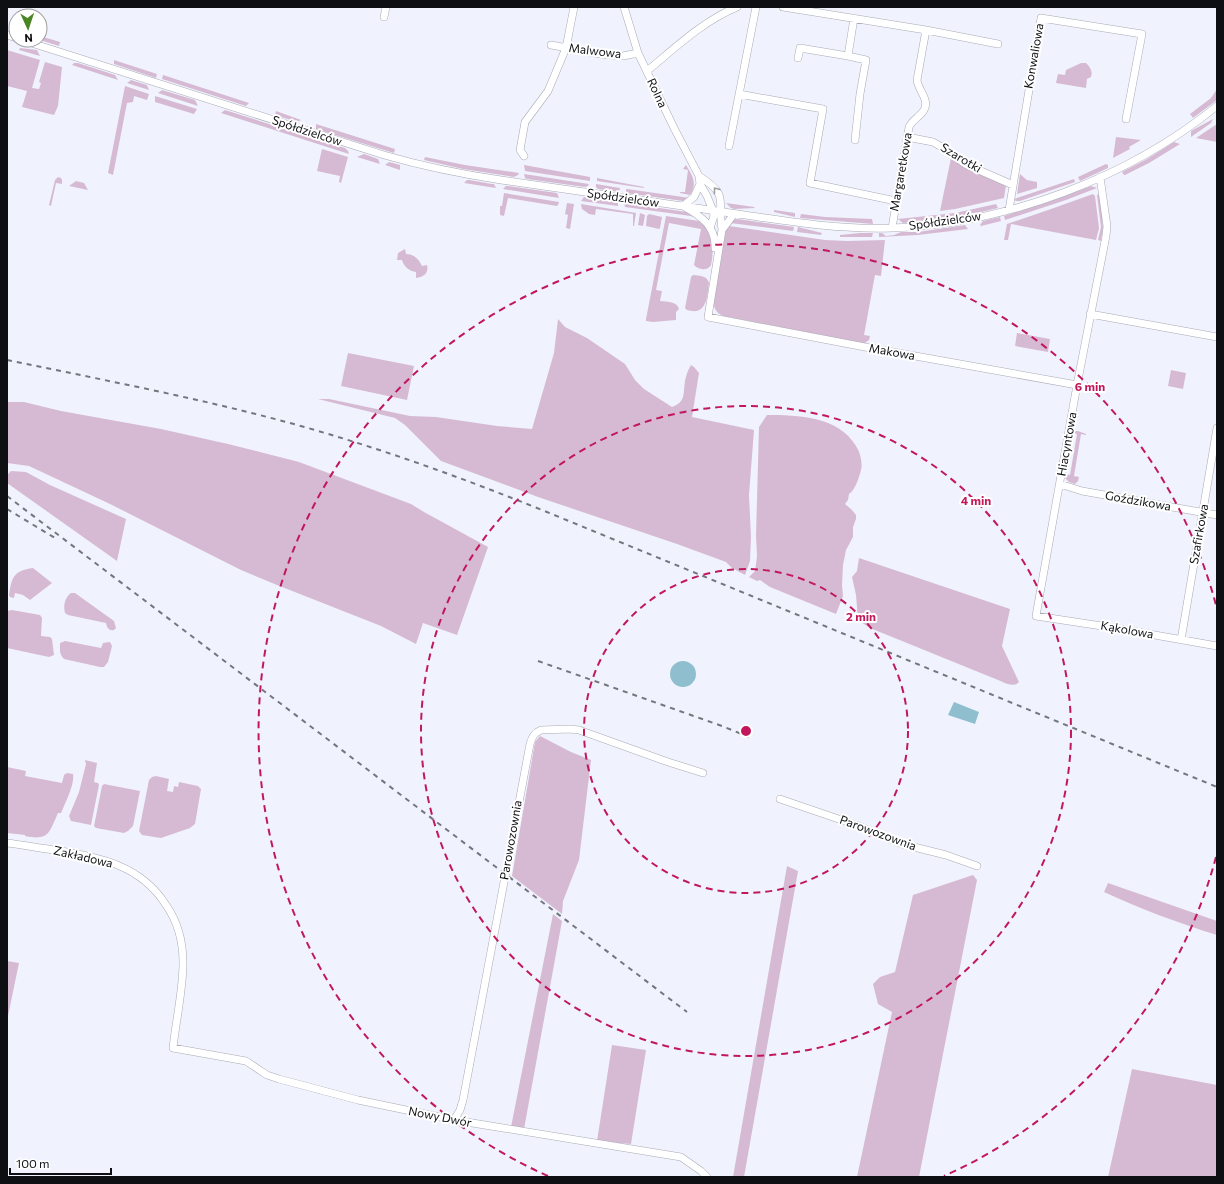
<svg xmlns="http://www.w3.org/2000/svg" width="1224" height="1184" font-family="Commissioner,sans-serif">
<rect width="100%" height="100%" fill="#f0f3fe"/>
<path fill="#d6bad4" d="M 40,36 L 60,42 L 59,46 L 40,40 Z
M 20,48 L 37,50 L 40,56 L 19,50 Z
M 7,50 L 40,60 L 32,88 L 39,89 L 41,83 L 39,82 L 45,62 L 62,67 L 58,106 L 54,115 L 22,107 L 27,91 L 7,86 Z
M 114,60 L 157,74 L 156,78 L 114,64 Z
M 74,63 L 78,63 L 115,75 L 118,80 L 72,65 Z
M 1081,63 L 1086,63 C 1090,67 1093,71 1091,77 L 1087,79 L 1086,88 L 1056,83 L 1058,74 L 1065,75 L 1066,70 Z
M 163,75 L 249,103 L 246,106 L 162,79 Z
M 131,80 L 147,85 L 149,90 L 127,83 Z
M 125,86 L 149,94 L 147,100 L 134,96 L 133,102 L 127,103 L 113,175 L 108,173 Z
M 1217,89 L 1217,100 L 1193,118 L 1190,114 L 1211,98 Z
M 162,90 L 195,100 L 198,106 L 158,93 Z
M 155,96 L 197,109 L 194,114 L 155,102 Z
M 225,110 L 345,148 L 348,151 L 349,154 L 221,113 Z
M 276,111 L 301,120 L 297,122 L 275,115 Z
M 1213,119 L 1211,123 L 1191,137 L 1191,131 Z
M 316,124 L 395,149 L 394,153 L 316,129 Z
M 1217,124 L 1217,142 L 1196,138 Z
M 1116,137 L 1141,140 L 1129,147 L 1130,149 L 1113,158 Z
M 1174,142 L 1180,144 L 1149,163 L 1125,175 L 1124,175 L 1122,172 L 1147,159 Z
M 322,149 L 348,157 L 341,183 L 339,182 L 340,176 L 317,171 Z
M 364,154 L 378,159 L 380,164 L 357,157 Z
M 425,157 L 465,165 L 519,173 L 518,175 L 514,177 L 463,169 L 424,160 Z
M 951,158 L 1006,185 L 1004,198 L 955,209 L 940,211 Z
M 389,162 L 400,165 L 400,170 L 385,165 Z
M 1106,164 L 1108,165 L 1108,168 L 1080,181 L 1078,177 Z
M 524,165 L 590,177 L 590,181 L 525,171 Z
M 686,165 C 692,175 698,183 690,195 L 680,193 L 680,192 L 685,192 L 688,170 L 683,169 Z
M 524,174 L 589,184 L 588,186 L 585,187 L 527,179 L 525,178 Z
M 1020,174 L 1027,180 L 1037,182 L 1037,188 L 1017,194 Z
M 58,177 L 61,178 L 62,180 L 62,184 L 56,183 L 51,206 L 49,205 L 55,180 Z
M 597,178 L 644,187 L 644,188 L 597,181 Z
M 1074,179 L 1075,182 L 1020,201 L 1016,201 L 1014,199 Z
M 467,180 L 469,180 L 492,184 L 494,184 L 496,188 L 464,183 Z
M 76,181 L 84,183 L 88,190 L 69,186 Z
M 596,184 L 620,188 L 619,192 L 598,189 L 596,187 Z
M 506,186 L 508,186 L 557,193 L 559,198 L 503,189 Z
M 1091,186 L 1097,188 L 1066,200 L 1005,220 L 1004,216 L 1048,202 Z
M 626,189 L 627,189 L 690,198 L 683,201 L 626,193 Z
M 504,193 L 559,202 L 558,205 L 557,206 L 508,198 L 504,216 L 500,215 L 500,206 L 502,206 Z
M 1093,194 L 1095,196 L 1099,228 L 1096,240 L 1011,224 L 1008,240 L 1004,240 L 1007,224 L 1051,209 Z
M 1100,194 L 1103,228 L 1101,241 L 1098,240 L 1101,227 L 1097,195 Z
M 584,197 L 618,202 L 618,206 L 581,201 Z
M 567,203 L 574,204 L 570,229 L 566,228 L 568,215 L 565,214 Z
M 624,203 L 687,212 L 698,217 L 625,207 Z
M 726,203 L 754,207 L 755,208 L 734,209 L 731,208 Z
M 581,204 L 636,213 L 634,226 L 633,226 L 633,214 L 596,209 L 595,215 L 589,214 L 582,209 Z
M 996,204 L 998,208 L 956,218 L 903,223 L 898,219 L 955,213 Z
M 774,210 L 795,213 L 795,217 L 774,212 Z
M 640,213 L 645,215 L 643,226 L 638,225 Z
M 649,214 L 662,217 L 660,228 L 659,229 L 646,226 L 647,216 Z
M 801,214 L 825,217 L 872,219 L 873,224 L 800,218 Z
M 666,216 L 699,221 L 703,225 L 705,226 C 713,238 714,251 711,265 C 708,271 698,270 694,265 L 701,229 L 669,223 L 656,290 L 662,291 L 660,301 C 667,302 677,301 679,309 L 676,312 L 676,320 L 653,322 L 646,321 L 646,319 Z
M 1000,217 L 1001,221 L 981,226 L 980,225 L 983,221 Z
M 737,219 L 794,227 L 793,231 L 730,223 L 733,220 Z
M 965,225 L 968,229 L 918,235 L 879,237 L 879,233 L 882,233 L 886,236 L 894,235 L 901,232 L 918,232 Z
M 729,226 L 825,240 L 847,241 L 885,240 L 881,276 L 875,275 L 864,335 L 870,336 L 869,340 L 865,343 L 862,343 L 723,316 C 717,313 715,310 713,303 L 726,229 L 728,229 Z
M 798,227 L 822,233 L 821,235 L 797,232 Z
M 860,233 L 873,233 L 872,237 L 840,237 L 840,235 Z
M 405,249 L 406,254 C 414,254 419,259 422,266 L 427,265 C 429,273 424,277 416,278 L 416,272 C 409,271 404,267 402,260 L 397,260 L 398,253 Z
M 693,275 C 699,276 707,275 709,283 C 707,297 707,316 687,310 L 685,308 L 691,277 Z
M 558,319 L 565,327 L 587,338 L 625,364 L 635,380 L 644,389 L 672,407 C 686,402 683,394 685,381 C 686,375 688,370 691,365 L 694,367 L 699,373 L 692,417 L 754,430 L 749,495 L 751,537 L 750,561 L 745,575 L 732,568 L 726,562 L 677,544 L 538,497 L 441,461 L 405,425 L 395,418 L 318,399 L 329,399 L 410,416 L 436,417 L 497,426 L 532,429 L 554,353 Z
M 1017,333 L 1050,339 L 1048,352 L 1015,346 Z
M 348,353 L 414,366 L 407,400 L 341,386 Z
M 1171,370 L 1186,373 L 1183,389 L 1168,386 Z
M 7,402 L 24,402 L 61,411 L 161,429 L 228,444 L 299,462 L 411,504 L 424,512 L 488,547 L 457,635 L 423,623 L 416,644 L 381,626 L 277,585 L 241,570 L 110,504 L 29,466 L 7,463 Z
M 767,415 C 798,415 838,416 856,446 C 860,452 863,463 861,470 C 859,478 855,490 849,494 L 848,500 L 845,504 L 852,510 L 856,515 L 856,519 L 853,527 L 853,537 L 846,550 L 843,565 L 842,585 L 843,596 L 836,614 L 770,587 L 760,580 L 757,581 L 749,577 L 755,571 L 757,556 L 756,536 L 759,427 Z
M 1073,431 L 1078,431 L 1086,434 L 1086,435 L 1081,434 L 1074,476 L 1079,477 L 1078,481 L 1075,484 L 1069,482 L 1065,478 L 1066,474 L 1070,475 L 1077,434 L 1073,433 Z
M 11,471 L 26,472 L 50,485 L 108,511 L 126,519 L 117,561 L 7,483 L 7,475 Z
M 859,558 L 1010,609 L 1002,646 L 1019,682 C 1013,688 1005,683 998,680 L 870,628 L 858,620 L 856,595 L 852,577 L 857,571 Z
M 33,568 L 52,583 L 30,600 L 23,595 L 15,593 L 14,598 L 10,597 L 9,595 C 12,577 13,571 33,568 Z
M 71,593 L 75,593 L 114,621 L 116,628 L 114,630 C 109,631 107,628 106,623 L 68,615 L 65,613 C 63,606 65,597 71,593 Z
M 12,610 L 40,615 L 42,618 L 41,636 L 50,637 L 52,639 L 54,655 L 49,657 L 7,648 L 7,611 Z
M 65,641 L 101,648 L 103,643 L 110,642 L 112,646 L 108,662 L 104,667 L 100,667 L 64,659 C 59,654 60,650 60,643 Z
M 540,736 L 571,752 L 591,760 L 579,860 L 563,901 L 562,914 L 512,876 L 535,742 Z
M 85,760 L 97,763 L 94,782 L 98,783 L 99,785 L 91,825 L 71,821 L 69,816 L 79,792 L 86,764 Z
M 7,767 L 26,771 L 25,776 L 62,783 L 64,775 L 67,773 L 73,774 C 75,784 65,803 61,813 L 58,813 C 49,833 49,841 25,836 L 25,835 L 7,833 Z
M 156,776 L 169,779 L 167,791 L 173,792 L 174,786 L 178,787 L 179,782 L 198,786 L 201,789 L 195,824 L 190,828 L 161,838 L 142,835 L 139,831 L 149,780 L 152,777 Z
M 104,784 L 140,791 L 133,826 L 128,831 L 124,833 L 96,828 L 94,826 L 102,786 Z
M 787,866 L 798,871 L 744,1177 L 733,1177 Z
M 973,875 L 977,880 L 919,1177 L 857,1177 L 892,1012 L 878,1004 L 873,984 L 880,977 L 895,972 L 913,895 Z
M 1108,883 L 1217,921 L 1217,935 C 1178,923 1141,909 1104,892 Z
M 553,914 L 562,921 L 524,1129 L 511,1127 Z
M 7,961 L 19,963 L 8,1016 L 7,1014 Z
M 612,1045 L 646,1050 L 631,1144 L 597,1141 Z
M 1132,1069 L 1217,1085 L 1217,1177 L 1108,1177 Z"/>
<path fill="#8fbfce" d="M670 674a13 13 0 1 1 26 0a13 13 0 1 1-26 0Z
M 954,702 L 979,712 L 975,724 L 948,715 Z"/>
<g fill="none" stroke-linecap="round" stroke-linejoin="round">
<defs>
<path id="minor" d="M 624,7 L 638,53 L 674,128 L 699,176 L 700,184 L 707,196 L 713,211 L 714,216 L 710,228
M 783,7 L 926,30 L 998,44
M 384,17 L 386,7
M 854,18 L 848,56 L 866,60 L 860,94 L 855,140
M 7,35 L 16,38
M 22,40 L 384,155 C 422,166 461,174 501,180 C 575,190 649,201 724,212 C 780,220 835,230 892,228 C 1006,224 1128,178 1217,106
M 551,45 L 600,54 L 623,56 L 638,53
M 798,58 L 800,48 L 848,56
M 647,71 C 675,48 703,21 737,7
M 739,94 L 823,109 L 810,183 L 896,201
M 907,137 L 933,142 L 940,146 L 965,164 L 1013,185
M 729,146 L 756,7
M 524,156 L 520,150 L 525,122 L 548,91 L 566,48 L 574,7
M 699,176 C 730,196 717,199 722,230 L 708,317 L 865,347 L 1077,385
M 1100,177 L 1107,226 L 1106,236 L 1077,385 L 1036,616 L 1115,628 L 1217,646
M 700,184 L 694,197 L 683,206 C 701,216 716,226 715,248
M 1009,210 L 1041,18 L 1142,34 L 1126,119
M 892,228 L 909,127 C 912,120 920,117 924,110 C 930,100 918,90 917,80 L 926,30
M 722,230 L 734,214
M 1090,314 L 1217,337
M 1060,484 L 1082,491 L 1217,515
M 1181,640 L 1217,428
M 780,799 L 859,826 L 902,844 L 946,855 L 977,866
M 7,843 C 23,845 39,848 55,850 C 99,857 141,865 166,905 C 178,922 183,942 183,963 C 183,990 176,1020 173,1048 L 246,1061 L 267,1075 L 279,1079 L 358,1100 L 454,1120 L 681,1157 L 701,1171 L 707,1177
M 454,1120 L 460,1110 L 463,1100 L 530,744 C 532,737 534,733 541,730 L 570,729 L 579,730 L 668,762 L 703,773"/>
</defs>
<use href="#minor" stroke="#a8aab4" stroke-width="8"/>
<use href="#minor" stroke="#fff" stroke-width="7"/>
<path stroke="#74767c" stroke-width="2" stroke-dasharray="5 5" stroke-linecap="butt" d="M 7,360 C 108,381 209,400 308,428 C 388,451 465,479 542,510 L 1217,787
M 7,496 L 687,1012
M 7,509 L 55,538
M 538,661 L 722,726 L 749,737"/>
</g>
<defs><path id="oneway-chevron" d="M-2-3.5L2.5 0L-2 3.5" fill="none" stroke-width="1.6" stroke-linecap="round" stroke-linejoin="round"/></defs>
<use stroke="#9f9fa0" href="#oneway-chevron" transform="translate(716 190) rotate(-127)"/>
<g fill="none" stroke="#c2185b" stroke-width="2" stroke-dasharray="7 5">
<circle cx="746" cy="731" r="162"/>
<circle cx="746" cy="731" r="325"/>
<path d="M1216 857A487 487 0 0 1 944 1176M548 1176A487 487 0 1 1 1216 605"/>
</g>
<g text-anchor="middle" stroke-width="4" stroke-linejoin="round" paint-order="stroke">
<g font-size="12" fill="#0e0f12" stroke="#fff">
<text transform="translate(595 51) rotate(7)" y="4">Malwowa</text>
<text transform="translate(1034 56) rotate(-80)" y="4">Konwaliowa</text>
<text transform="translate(657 93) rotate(65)" y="4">Rolna</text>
<text transform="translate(307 131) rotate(18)" y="4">Spółdzielców</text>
<text transform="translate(961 158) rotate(31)" y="4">Szarotki</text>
<text transform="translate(901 172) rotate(-80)" y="4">Margaretkowa</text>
<text transform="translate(623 198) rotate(8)" y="4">Spółdzielców</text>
<text transform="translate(945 221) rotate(-8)" y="4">Spółdzielców</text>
<text transform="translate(892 352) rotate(10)" y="4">Makowa</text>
<text transform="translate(1067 444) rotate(-80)" y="4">Hiacyntowa</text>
<text transform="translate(1138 501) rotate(10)" y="4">Goździkowa</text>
<text transform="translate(1199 534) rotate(-80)" y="4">Szafirkowa</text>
<text transform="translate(1127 630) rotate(10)" y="4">Kąkolowa</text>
<text transform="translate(878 833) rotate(20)" y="4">Parowozownia</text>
<text transform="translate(511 840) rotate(-80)" y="4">Parowozownia</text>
<text transform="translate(83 857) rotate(13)" y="4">Zakładowa</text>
<text transform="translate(440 1117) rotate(11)" y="4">Nowy Dwór</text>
</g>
</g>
<circle cx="746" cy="731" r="6" fill="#c2185b" stroke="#fff" stroke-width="2"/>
<g font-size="12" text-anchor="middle" font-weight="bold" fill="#c2185b" stroke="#fff" stroke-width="4" stroke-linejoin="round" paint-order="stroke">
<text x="1090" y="391">6 min</text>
<text x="976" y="505">4 min</text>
<text x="861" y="621">2 min</text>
</g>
<rect width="1224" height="1184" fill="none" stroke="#0e0f12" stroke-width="16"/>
<g transform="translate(28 28) rotate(177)"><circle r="19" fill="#ffffff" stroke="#9f9fa0"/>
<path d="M0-3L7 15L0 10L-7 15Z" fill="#4b8624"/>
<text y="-6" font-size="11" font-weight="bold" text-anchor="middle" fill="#0e0f12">N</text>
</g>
<path d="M10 1168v6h101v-6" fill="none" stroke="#0e0f12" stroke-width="2"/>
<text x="16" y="1168" font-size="12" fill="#0e0f12" stroke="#ffffff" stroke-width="3" paint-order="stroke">100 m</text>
</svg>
